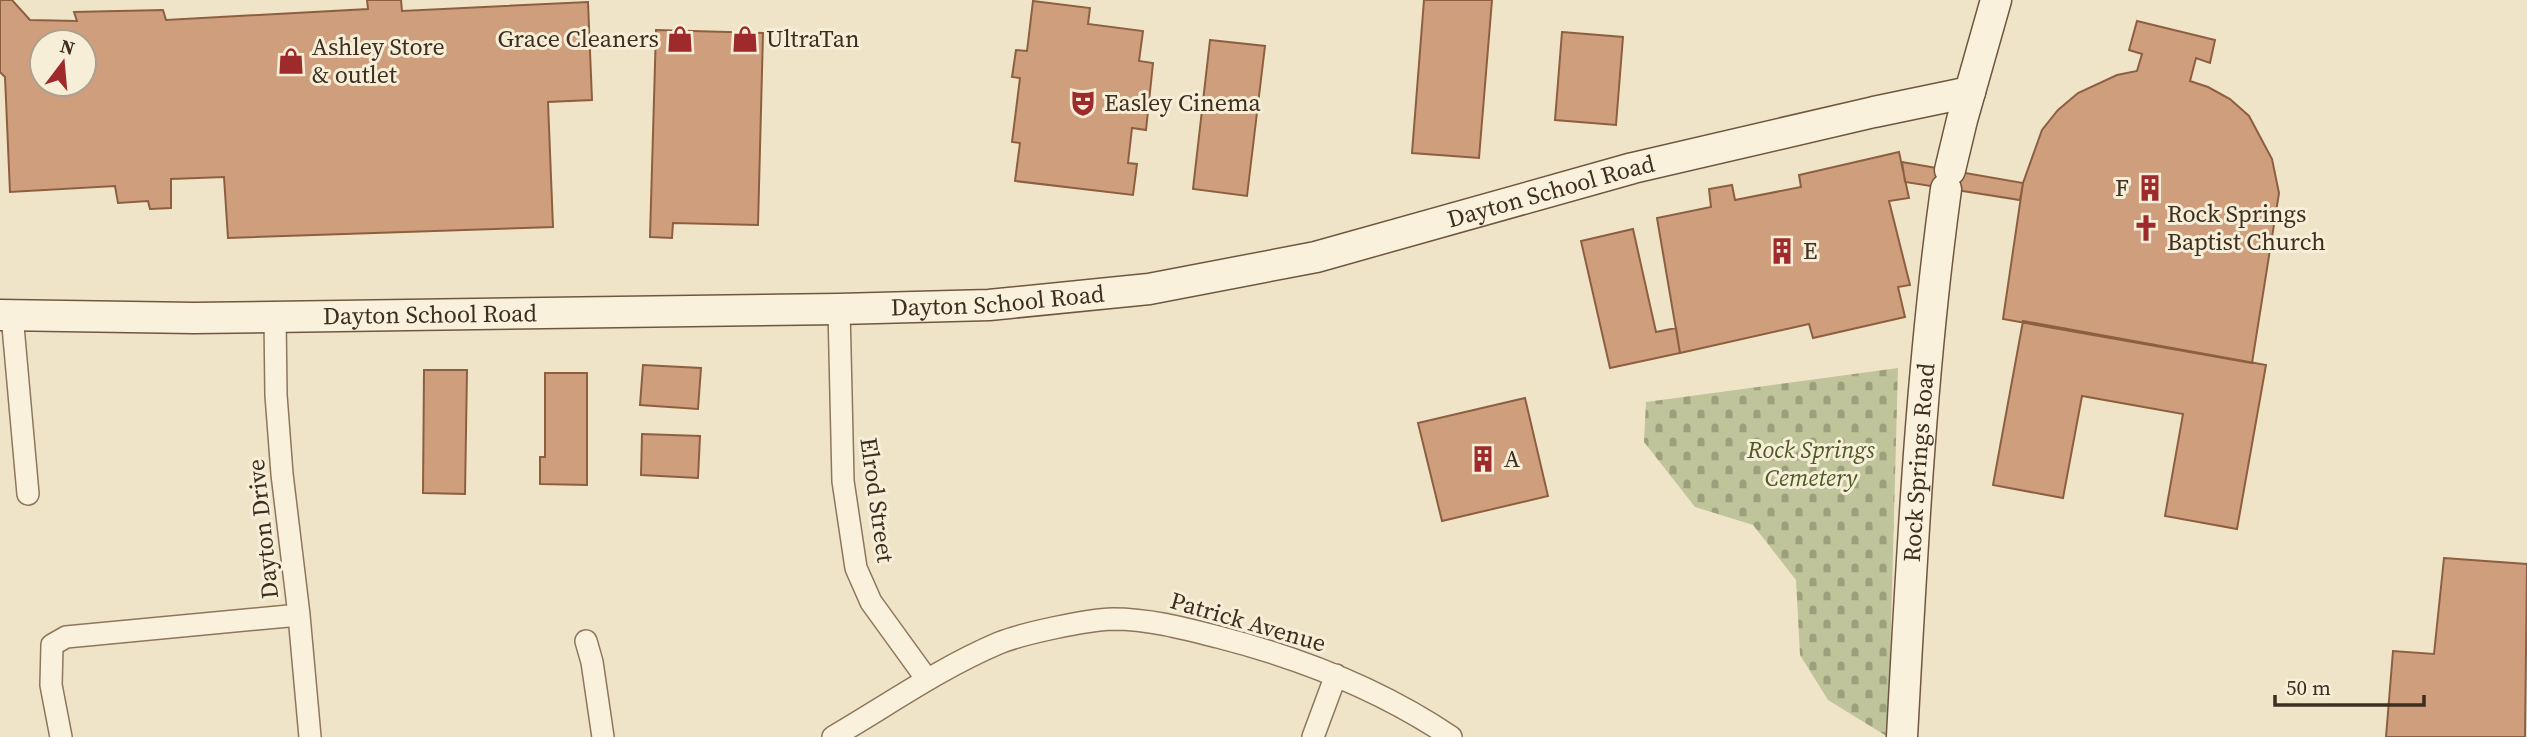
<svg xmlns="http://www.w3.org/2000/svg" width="2527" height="737" font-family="'Source Serif 4',serif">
<defs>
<pattern id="cemetery-stones" width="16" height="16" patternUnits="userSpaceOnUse" patternTransform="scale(1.75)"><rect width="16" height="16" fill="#bfc49a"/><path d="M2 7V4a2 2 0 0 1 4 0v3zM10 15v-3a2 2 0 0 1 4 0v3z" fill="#9ca07d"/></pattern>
</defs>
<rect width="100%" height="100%" fill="#f0e4c8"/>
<path fill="url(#cemetery-stones)" d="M 1898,368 L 1888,737 L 1828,700 L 1800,655 L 1796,580 L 1753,525 L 1695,507 L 1644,442 L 1646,402 Z"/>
<path fill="#cf9f7d" stroke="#8d5f41" stroke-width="2" fill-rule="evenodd" d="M 0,0 L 12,0 L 30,20 L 77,21 L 74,12 L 163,10 L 166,20 L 368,9 L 367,0 L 401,0 L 402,11 L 588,2 L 592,100 L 548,102 L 553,227 L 228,238 L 224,177 L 171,179 L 171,208 L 150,209 L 148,201 L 118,203 L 115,186 L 10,192 L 5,77 L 0,72 ZM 42,42 L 84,42 L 84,84 L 42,84 Z
M 1424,0 L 1492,0 L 1479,158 L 1412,153 Z
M 1033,1 L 1090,8 L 1088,24 L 1143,31 L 1139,61 L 1153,63 L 1146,130 L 1132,128 L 1128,163 L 1137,164 L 1133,195 L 1015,181 L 1020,143 L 1012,142 L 1020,78 L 1012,77 L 1016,50 L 1027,51 Z
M 2137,21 L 2215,40 L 2210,63 L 2196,58 L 2190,81 L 2208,87 L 2230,99 L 2249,116 L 2272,159 L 2279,193 L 2252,363 L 2003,319 L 2023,183 L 2042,130 L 2058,110 L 2078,93 L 2117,75 L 2137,71 L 2142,54 L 2129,50 Z
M 656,30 L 763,33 L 758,225 L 673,223 L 672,238 L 650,237 Z
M 1562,32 L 1623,37 L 1616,125 L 1555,120 Z
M 1210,40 L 1265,46 L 1247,196 L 1193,189 Z
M 1899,152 L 1909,198 L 1889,201 L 1910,285 L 1898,287 L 1905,317 L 1813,338 L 1809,324 L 1680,353 L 1657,218 L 1711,207 L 1709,189 L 1732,185 L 1735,200 L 1801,187 L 1799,175 Z
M 1902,162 L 2023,183 L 2020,200 L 1905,182 Z
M 1633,229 L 1656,332 L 1676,328 L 1680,353 L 1610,368 L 1581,241 Z
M 2023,321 L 2266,365 L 2237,529 L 2165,516 L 2183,414 L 2082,396 L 2063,498 L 1993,485 Z
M 643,365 L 701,368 L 698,409 L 640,405 Z
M 424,370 L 467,370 L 465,494 L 423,493 Z
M 545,373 L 587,373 L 587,485 L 540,484 L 540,457 L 545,457 Z
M 1525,398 L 1548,496 L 1442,521 L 1418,423 Z
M 642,434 L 700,436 L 698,478 L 641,475 Z
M 2444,558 L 2527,564 L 2525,737 L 2386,737 L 2393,651 L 2434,654 Z"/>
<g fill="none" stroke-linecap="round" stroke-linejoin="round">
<defs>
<path id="street" d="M 839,309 L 843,481 L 856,568 L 871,602 L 926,678
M 12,315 L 28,494
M 275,316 L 276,395 L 282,474 L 299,615 L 310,737
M 586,641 L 592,662 L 603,737
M 61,737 L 51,685 L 52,645 L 66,637 L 299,615
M 833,737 C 888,705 940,668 999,643 C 1024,633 1086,620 1113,619 C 1149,619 1183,628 1218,637 C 1300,658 1380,689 1451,737
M 1313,737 L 1336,675"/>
<g id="secondary">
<path d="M 1950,170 L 1962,120 L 1996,0"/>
<path id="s1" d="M 0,315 L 194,318 L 839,309 L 989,305 L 1149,289 L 1316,257 L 1633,168 L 1874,112 L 1970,92"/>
<path id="s2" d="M 1902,737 C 1912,554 1921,370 1946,189"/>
</g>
</defs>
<use href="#street" stroke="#8d765c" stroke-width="24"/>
<use href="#secondary" stroke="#6f573f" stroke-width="33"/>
<use href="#street" stroke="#faf1dc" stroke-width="21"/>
<use href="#secondary" stroke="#faf1dc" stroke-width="30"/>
</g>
<defs>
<symbol id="shop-bare" viewBox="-9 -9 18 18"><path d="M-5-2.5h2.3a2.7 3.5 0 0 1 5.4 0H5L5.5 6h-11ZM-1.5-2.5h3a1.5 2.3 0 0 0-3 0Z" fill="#9e2a2b" stroke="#f7eed8" stroke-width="2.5" paint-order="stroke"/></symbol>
<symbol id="theatre-bare" viewBox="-9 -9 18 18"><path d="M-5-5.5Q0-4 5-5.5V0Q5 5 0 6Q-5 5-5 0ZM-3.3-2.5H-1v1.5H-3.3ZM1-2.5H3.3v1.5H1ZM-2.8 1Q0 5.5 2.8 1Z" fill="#9e2a2b" stroke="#f7eed8" stroke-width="2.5" paint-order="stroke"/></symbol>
<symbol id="building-bare" viewBox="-9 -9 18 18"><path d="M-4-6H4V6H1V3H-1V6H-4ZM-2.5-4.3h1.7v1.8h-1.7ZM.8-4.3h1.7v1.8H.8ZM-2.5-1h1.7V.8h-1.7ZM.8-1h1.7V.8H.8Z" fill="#9e2a2b" stroke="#f7eed8" stroke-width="2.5" paint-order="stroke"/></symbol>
<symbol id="church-bare" viewBox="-9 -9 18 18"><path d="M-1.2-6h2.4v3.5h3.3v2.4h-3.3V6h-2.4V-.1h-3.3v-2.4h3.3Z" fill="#9e2a2b" stroke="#f7eed8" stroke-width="2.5" paint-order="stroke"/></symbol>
</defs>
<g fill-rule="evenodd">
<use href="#shop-bare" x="661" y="20" width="38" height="38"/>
<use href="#shop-bare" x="726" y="20" width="38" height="38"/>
<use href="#shop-bare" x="272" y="42" width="38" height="38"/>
<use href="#theatre-bare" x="1064" y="84" width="38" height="38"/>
<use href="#building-bare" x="2131" y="169" width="38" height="38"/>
<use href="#church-bare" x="2127" y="209" width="38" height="38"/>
<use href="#building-bare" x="1763" y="232" width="38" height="38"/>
<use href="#building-bare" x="1464" y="440" width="38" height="38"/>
</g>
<g text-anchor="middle" stroke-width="6" stroke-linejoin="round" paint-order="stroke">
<g font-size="24" fill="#3d2e20" stroke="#f7eed8" text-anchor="start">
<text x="659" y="47" text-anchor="end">Grace Cleaners</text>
<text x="766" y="47">UltraTan</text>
<text x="312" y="55">Ashley Store<tspan x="312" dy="28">&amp; outlet</tspan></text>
<text x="1104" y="111">Easley Cinema</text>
<text x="2129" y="196" text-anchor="end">F</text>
<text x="2167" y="222">Rock Springs<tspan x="2167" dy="28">Baptist Church</tspan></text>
<text x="1803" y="259">E</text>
<text x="1504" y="467">A</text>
</g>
<g font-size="24" fill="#3d2e20" stroke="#f7eed8">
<text dy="8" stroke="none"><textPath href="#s1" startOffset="1564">Dayton School Road</textPath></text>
<text dy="8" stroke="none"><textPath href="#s1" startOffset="998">Dayton School Road</textPath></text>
<text dy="8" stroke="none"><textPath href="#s1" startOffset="430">Dayton School Road</textPath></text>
<text dy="8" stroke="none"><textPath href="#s2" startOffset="275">Rock Springs Road</textPath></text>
<text transform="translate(877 500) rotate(82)" y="8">Elrod Street</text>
<text transform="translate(263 529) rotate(-96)" y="8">Dayton Drive</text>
<text transform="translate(1248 622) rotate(16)" y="8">Patrick Avenue</text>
</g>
<g font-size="24" font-style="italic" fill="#4d5a26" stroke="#f7eed8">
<text x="1811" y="458">Rock Springs<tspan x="1811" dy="28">Cemetery</tspan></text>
</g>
</g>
<g transform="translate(63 63) rotate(16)"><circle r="33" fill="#f7eed8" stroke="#ada18e" stroke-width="2"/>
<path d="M0-5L12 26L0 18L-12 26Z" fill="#9e2a2b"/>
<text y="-10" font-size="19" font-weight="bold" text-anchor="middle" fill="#3d2e20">N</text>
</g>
<path d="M2275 695v10h149v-10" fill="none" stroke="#3d2e20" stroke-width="3.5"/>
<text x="2286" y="695" font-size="21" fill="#3d2e20" stroke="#f7eed8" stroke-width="5" paint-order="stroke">50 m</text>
</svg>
